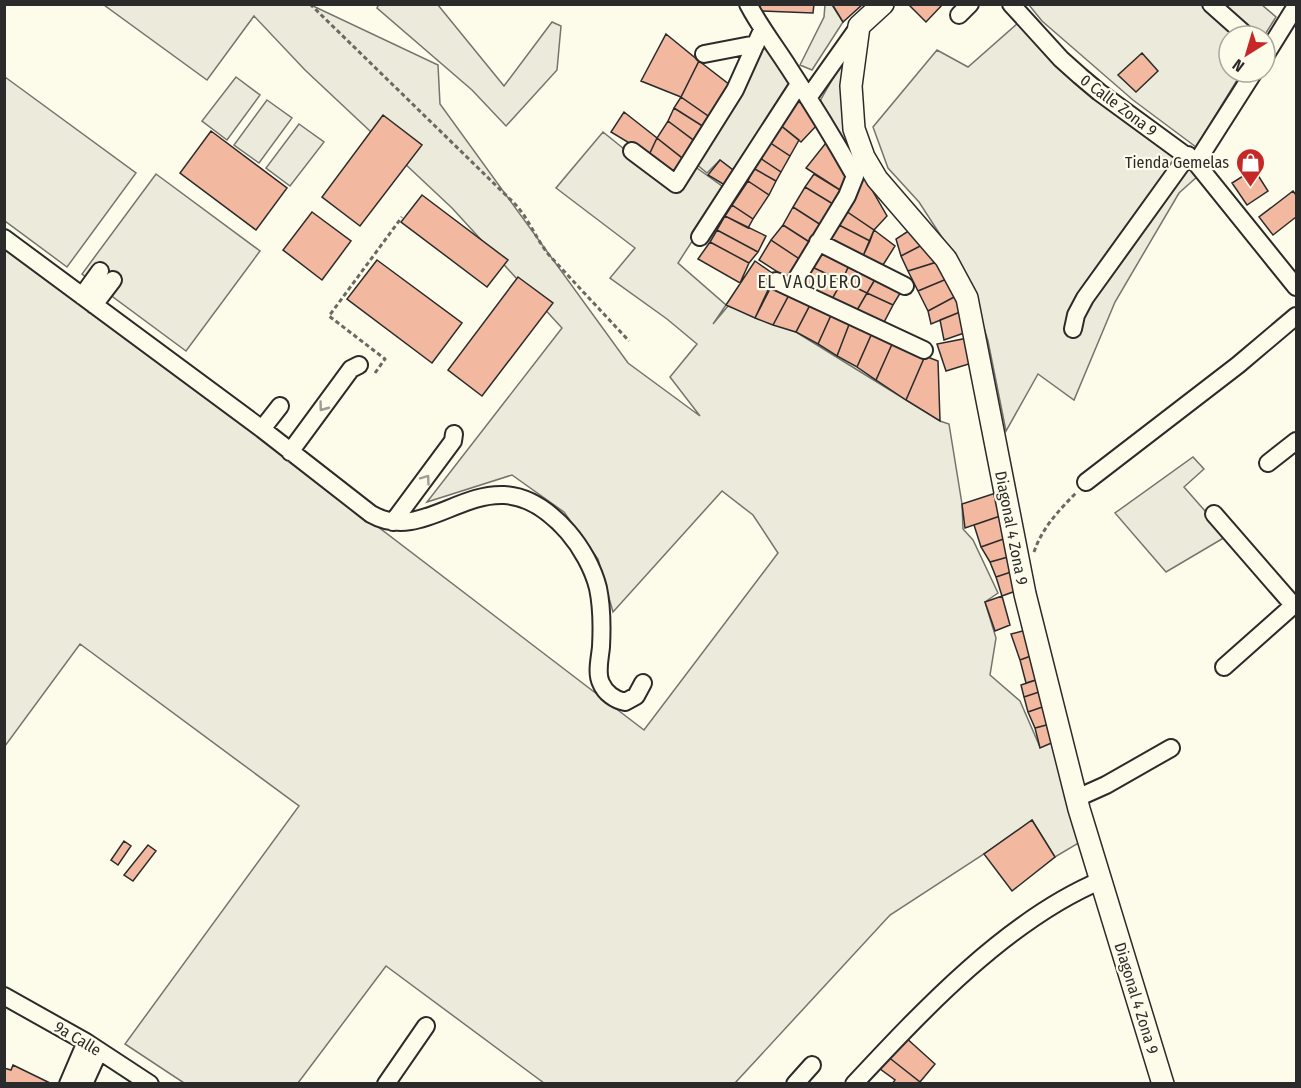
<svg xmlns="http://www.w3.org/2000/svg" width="1301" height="1088" font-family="'Fira Sans Condensed',sans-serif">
<rect width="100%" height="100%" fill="#fdfbea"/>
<path fill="#ecebdb" stroke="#74746e" stroke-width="1.5" d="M 379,4 L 438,5 L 504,86 L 552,22 L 561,26 L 557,70 L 506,126 L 472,90 L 377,8 Z
M 104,5 L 311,5 L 438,65 L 440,104 L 628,363 L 700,416 L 670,377 L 697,344 L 667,319 L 610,278 L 635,248 L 556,188 L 603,132 L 676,191 L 694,166 L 726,189 L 678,263 L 726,305 L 713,324 L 728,306 L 796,332 L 940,421 L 949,424 L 962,504 L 963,529 L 973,540 L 998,593 L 985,602 L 996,638 L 990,675 L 1020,701 L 1040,747 L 1056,741 L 1082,841 L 1055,857 L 1032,820 L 984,854 L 890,915 L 735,1083 L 544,1083 L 386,966 L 298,1083 L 184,1083 L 125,1044 L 299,806 L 80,644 L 5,746 L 5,242 L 644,730 L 778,553 L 753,515 L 722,491 L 613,612 L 598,559 L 564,512 L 512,475 L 427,502 L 562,328 L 452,208 L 305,70 L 254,16 L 207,80 Z
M 825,5 L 832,5 L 843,22 L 812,70 L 800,65 L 824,17 Z
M 1029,5 L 1262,5 L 1276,17 L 1264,36 L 1229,36 L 1229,72 L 1242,72 L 1196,147 L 1133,100 L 1042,21 Z
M 1019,22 L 1182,155 L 1198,176 L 1179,193 L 1115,302 L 1074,400 L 1038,374 L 1006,431 L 988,341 L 969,279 L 919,202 L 888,168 L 873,127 L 937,50 L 968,67 Z
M 762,38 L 794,84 L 737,173 L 720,160 L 707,173 L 695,163 Z
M 844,59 L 858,155 L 850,163 L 820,101 Z
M 5,77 L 136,173 L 67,267 L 5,221 Z
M 236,77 L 260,95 L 227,140 L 202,121 Z
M 267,100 L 292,118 L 259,163 L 234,145 Z
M 299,124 L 324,142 L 290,186 L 266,168 Z
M 1193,457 L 1204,469 L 1184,487 L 1227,536 L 1166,572 L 1115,513 Z"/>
<path fill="#eceadb" stroke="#74746e" stroke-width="1.5" d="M 156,174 L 260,251 L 186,351 L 82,274 Z"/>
<path fill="#f2b8a0" stroke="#2b2b2b" stroke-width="1.5" d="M 760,4 L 814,4 L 813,13 L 760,11 Z
M 832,4 L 863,4 L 843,22 Z
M 908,4 L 943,4 L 926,22 Z
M 666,34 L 699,61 L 681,97 L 641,81 Z
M 1142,53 L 1158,71 L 1136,92 L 1118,75 Z
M 699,61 L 730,85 L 711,118 L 681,97 Z
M 798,96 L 817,125 L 801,142 L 779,124 Z
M 681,97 L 711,118 L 704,127 L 674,108 Z
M 674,108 L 704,127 L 696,142 L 668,121 Z
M 624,112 L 657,138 L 649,155 L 611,132 Z
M 383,115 L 422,145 L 360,226 L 322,197 Z
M 668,121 L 696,142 L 686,161 L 657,138 Z
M 779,124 L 799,140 L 790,156 L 769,142 Z
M 211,131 L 287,188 L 256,230 L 180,173 Z
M 657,138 L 686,161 L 676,178 L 649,155 Z
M 829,139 L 850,176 L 840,190 L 806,168 Z
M 769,142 L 790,156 L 781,172 L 760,158 Z
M 760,158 L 781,172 L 776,181 L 753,168 Z
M 720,160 L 737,173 L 728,187 L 708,175 Z
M 753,168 L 776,181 L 769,195 L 748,181 Z
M 1254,169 L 1268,191 L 1247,205 L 1232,183 Z
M 814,174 L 840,190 L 833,204 L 805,187 Z
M 864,176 L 887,216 L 874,230 L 846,211 Z
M 748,181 L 769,195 L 753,219 L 732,205 Z
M 805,187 L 833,204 L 821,225 L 793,207 Z
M 1293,191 L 1296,195 L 1296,217 L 1273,235 L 1259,217 Z
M 422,195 L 508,260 L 487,287 L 401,222 Z
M 732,205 L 753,219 L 748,228 L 725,216 Z
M 793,207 L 821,225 L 811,243 L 783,225 Z
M 846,211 L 874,230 L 870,241 L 839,225 Z
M 312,212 L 351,241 L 322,280 L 283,250 Z
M 725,216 L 766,236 L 758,252 L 717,230 Z
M 783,225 L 811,243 L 801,260 L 771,240 Z
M 839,225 L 870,241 L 863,256 L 830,239 Z
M 913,228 L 926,243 L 901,256 L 896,239 Z
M 717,230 L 758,252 L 749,263 L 710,242 Z
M 874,230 L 895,246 L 883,265 L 863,256 Z
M 771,240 L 801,260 L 790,280 L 759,260 Z
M 710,242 L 749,263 L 740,283 L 698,259 Z
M 926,243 L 940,261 L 908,271 L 901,256 Z
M 821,248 L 850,263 L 842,281 L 810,266 Z
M 377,260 L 462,323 L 432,363 L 347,299 Z
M 755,261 L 775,275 L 755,318 L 726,305 Z
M 940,261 L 949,278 L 918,291 L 908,271 Z
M 850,263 L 877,276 L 867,293 L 842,281 Z
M 810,266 L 842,281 L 831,301 L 801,286 Z
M 877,276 L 902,290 L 893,305 L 867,293 Z
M 518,277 L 553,303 L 482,396 L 448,370 Z
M 949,278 L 956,296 L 928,311 L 918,291 Z
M 842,281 L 867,293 L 856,312 L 831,301 Z
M 772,285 L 790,293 L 773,325 L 755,318 Z
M 790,293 L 811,303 L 796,332 L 773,325 Z
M 867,293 L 893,305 L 882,326 L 856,312 Z
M 956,296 L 960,312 L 931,324 L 928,311 Z
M 811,303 L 832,313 L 818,344 L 796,332 Z
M 960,312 L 967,332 L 944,340 L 940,320 Z
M 832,313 L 850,322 L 837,356 L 818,344 Z
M 850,322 L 872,333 L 857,367 L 837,356 Z
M 872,333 L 893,342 L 876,380 L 857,367 Z
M 968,338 L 972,363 L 946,371 L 937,344 Z
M 893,342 L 925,356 L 906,400 L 876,380 Z
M 925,356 L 938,361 L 940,421 L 906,400 Z
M 1002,491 L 1006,514 L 965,528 L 962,504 Z
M 1006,514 L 1009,537 L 981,547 L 974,525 Z
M 1009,537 L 1015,555 L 990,562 L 981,547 Z
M 1015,555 L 1017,570 L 996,577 L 990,562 Z
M 1017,570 L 1021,589 L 1002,596 L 996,577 Z
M 1002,596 L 1010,625 L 995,631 L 985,602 Z
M 1030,629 L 1036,654 L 1020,660 L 1011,634 Z
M 1036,654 L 1042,678 L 1026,683 L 1020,660 Z
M 1042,678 L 1045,690 L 1024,697 L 1021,685 Z
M 1045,690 L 1048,705 L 1028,712 L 1024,697 Z
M 1048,705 L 1054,723 L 1035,728 L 1028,712 Z
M 1054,723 L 1056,741 L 1040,748 L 1035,728 Z
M 1032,820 L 1055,857 L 1012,891 L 984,854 Z
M 124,841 L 131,846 L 118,865 L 111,860 Z
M 148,845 L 156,851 L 133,881 L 124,875 Z
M 904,1036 L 935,1064 L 920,1082 L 887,1056 Z
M 887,1056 L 920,1082 L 919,1084 L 892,1084 L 895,1080 L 876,1066 Z
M 13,1065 L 52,1084 L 4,1084 L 4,1068 L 11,1070 Z"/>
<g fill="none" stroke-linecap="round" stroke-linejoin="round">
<defs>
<path id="minor" d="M 748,4 C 760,27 775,46 789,68 C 812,103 834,139 855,176 L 847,196 L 791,288
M 1011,4 L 1061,59 L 1080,76 L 1099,92 L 1196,163 L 1296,287
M 1211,4 L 1247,36
M 959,15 L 970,4
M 704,54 L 756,44
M 1265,56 L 1296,6
M 808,98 L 859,26
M 632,151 L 676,184 L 735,90 L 762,30
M 1196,163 L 1254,72
M 700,237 L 799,84
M 4,238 L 262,429 L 371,514 C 436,551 488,441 568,532 C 581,547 593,568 598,588 C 602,607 602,628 601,647 C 600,658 596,673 601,683 C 605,693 615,700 625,702 L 636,696 L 643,683
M 818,242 L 905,286
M 776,281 L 924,350
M 82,296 L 100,271
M 94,305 L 113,280
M 1073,329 L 1076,315 L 1085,298 L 1188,155
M 262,429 L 280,406
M 290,452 L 351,369 L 359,365
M 1268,463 L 1296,441
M 1086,482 L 1238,365 L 1296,316
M 1214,514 L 1294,606
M 393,522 L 453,441 L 454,434
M 1224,667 L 1296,603
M 1077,798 L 1106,785 L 1171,748
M 4,996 L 86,1042 L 150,1084
M 68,1084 L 86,1042
M 84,1084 L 99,1051
M 386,1084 L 426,1026
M 795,1084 L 812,1065
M 854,1084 C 923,1010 1008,919 1102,880"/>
<path id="major" d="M 883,4 L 859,26 L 851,86 L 854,129 L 864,157 L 877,179 L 946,259 L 967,298 L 1025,594 L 1079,809 L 1163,1084"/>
</defs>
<use href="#minor" stroke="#2b2b2b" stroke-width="20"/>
<use href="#major" stroke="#2b2b2b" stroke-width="24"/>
<path stroke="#6a6964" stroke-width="3" stroke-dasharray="4.5 3" stroke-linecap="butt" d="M 310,4 L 515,204 C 529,219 536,239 549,255 L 629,341
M 375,373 L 385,359 L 329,316 L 402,217
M 1034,552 C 1042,528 1059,510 1077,492"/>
<use href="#minor" stroke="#fdfbea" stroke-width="16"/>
<use href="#major" stroke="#fdfbea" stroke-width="21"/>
</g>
<defs><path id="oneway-chevron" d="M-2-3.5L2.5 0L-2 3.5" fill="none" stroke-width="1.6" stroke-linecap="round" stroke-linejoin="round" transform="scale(1.5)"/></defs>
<g stroke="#9e9d94">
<use href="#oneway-chevron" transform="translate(323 407) rotate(127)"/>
<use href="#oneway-chevron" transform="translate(426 479) rotate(-54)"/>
</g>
<defs>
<symbol id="shop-pin" viewBox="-11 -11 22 30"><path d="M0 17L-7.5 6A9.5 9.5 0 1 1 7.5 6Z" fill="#c62828" stroke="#fdfbea"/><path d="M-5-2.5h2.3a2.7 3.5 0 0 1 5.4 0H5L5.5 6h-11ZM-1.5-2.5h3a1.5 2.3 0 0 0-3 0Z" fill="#fff"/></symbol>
</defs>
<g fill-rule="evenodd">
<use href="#shop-pin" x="1234" y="146" width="33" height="45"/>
</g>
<g text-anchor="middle" stroke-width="4.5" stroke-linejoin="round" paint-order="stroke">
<g font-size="16" fill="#2b2b2b" stroke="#fdfbea">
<text transform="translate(1119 105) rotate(37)" y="6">0 Calle Zona 9</text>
<text transform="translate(1012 528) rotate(79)" y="6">Diagonal 4 Zona 9</text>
<text transform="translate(1137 998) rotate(73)" y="6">Diagonal 4 Zona 9</text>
<text transform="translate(78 1038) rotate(31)" y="6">9a Calle</text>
</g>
<g font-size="16" fill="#2b2b2b" stroke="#fdfbea" text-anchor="end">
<text x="1229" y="168">Tienda Gemelas</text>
</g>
<g font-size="18" letter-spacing="1.5" fill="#2b2b2b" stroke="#fdfbea">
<text x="810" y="288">EL VAQUERO</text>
</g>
</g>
<rect width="1301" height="1088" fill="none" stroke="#2b2b2b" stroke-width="12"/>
<g transform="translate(1247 54) rotate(217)"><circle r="28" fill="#fdfbea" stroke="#a9a89e" stroke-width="1.5"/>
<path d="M0-4.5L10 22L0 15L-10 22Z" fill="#c62828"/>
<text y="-9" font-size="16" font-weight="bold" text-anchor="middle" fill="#2b2b2b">N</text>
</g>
</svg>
